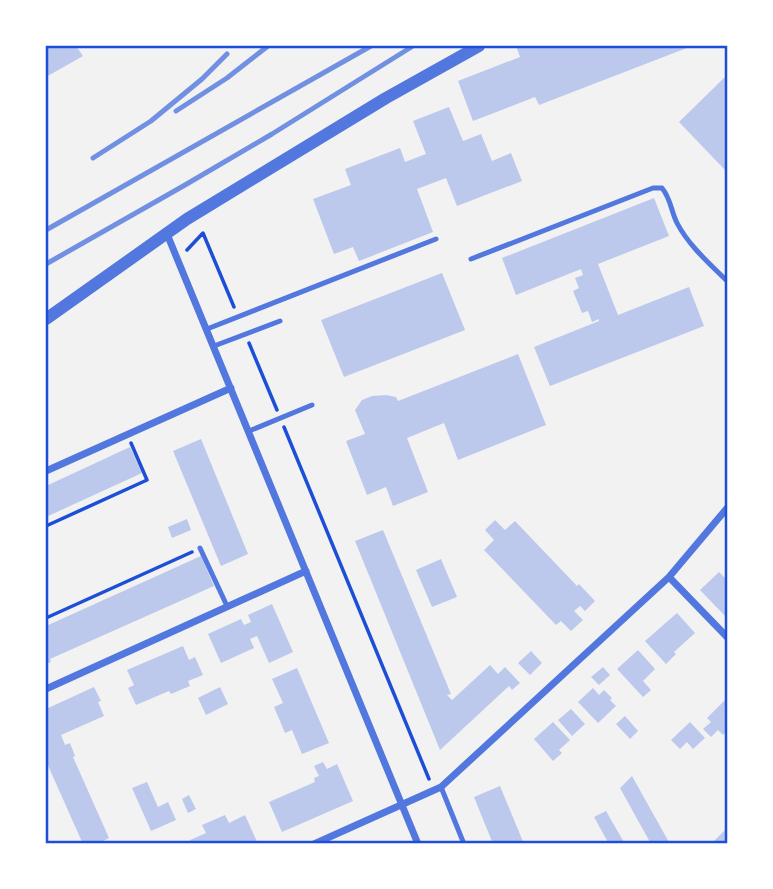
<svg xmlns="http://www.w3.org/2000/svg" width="773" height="889" font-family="'Space Grotesk',sans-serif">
<rect width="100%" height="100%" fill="#f2f2f2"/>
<path fill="#bdc9ec" d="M 46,46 L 76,46 L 83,56 L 46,77 Z
M 516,46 L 692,46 L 539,105 L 535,97 L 473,121 L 458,81 L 520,57 Z
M 727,75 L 727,172 L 679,122 Z
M 449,107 L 463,141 L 481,134 L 492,161 L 511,153 L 522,181 L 457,206 L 446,178 L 417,189 L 433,232 L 359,261 L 353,247 L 334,254 L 313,199 L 351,185 L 345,169 L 400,148 L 405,162 L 426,154 L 413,121 Z
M 654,198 L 669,236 L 598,264 L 618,315 L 689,287 L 704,326 L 550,386 L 534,347 L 599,321 L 599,319 L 592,322 L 588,311 L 582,313 L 573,291 L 579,288 L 575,278 L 583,275 L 581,269 L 516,295 L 502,258 Z
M 442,273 L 465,330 L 344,377 L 321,320 Z
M 518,354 L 546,425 L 458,460 L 444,423 L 407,438 L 428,492 L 393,506 L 386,487 L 367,495 L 346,441 L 365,434 L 355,410 L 362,400 L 372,396 L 386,395 L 396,397 L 398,401 Z
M 201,439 L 248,554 L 221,566 L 173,451 Z
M 130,447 L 142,473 L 46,517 L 46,486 Z
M 187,519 L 191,530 L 172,538 L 168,527 Z
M 495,520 L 505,530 L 515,521 L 577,586 L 579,584 L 595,601 L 585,611 L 580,606 L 574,611 L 583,620 L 571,631 L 561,621 L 556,625 L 484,550 L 494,540 L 485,530 Z
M 383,530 L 451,694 L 447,695 L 452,700 L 490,665 L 498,674 L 505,667 L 520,683 L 512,690 L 509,686 L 440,750 L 355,541 Z
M 201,556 L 214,586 L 50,659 L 51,662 L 46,664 L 46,626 Z
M 441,559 L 457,597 L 432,607 L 416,570 Z
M 719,572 L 727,580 L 727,618 L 700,590 Z
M 272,604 L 293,652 L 269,663 L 257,636 L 250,639 L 254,648 L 221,663 L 208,634 L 241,619 L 244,625 L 251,622 L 248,615 Z
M 677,613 L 695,633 L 674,652 L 676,654 L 666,664 L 645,641 Z
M 183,646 L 189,660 L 195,657 L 203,675 L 188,681 L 190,686 L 171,694 L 169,691 L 136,705 L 128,688 L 134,685 L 127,670 Z
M 638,650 L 655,669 L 643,681 L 651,690 L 643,697 L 617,669 Z
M 531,651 L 542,663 L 530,675 L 518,663 Z
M 603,667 L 610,675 L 599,685 L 591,677 Z
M 297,668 L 329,743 L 302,754 L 292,730 L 285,733 L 274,707 L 283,703 L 272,679 Z
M 94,687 L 101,701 L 98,702 L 104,716 L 61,735 L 65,745 L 70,743 L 75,756 L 73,757 L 109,838 L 97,844 L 83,844 L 46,761 L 46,709 Z
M 220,687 L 228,704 L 206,715 L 198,698 Z
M 593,688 L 599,695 L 604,690 L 612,698 L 610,700 L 616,706 L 598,723 L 578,702 Z
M 727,698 L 727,731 L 723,735 L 718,730 L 711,737 L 703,729 L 711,722 L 707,718 Z
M 571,709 L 585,724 L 572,736 L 558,720 Z
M 625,716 L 638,731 L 630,739 L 616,724 Z
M 553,722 L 570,740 L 559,750 L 562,753 L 553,761 L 534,739 Z
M 690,722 L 705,738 L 693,749 L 687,742 L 680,749 L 671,740 Z
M 323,762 L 327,769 L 337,764 L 353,801 L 282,832 L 269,802 L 315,782 L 314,778 L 319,776 L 314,766 Z
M 632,776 L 670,844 L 651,844 L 620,788 Z
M 147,782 L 158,807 L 168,802 L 176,820 L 151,831 L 132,788 Z
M 500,786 L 524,844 L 493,844 L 474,797 Z
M 189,795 L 196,809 L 188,813 L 182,799 Z
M 606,811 L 625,844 L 609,844 L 594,817 Z
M 225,815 L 229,823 L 245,815 L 258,844 L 192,844 L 190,840 L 206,833 L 202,825 Z
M 725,830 L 727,833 L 727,844 L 711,844 Z"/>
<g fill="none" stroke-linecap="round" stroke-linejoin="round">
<path stroke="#1d4ed8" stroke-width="3.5" d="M 187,250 L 203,233 L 234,307
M 249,343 L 277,410
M 284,427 L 429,779
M 46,526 L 147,480 L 131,443
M 46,618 L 192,552"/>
<path stroke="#5277de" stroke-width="5" d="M 471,259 L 653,188 L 662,188 C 671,199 671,211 677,223 C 689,246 710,264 728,282
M 207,329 L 436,239
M 214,346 L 280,321
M 249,431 L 312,405
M 200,548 L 227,606
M 441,787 L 464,844"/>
<path stroke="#5277de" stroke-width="7" d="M 167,234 L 418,844
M 46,471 L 231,388
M 669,577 L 728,638
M 46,689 L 306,571
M 314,844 L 441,787 L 669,577 L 728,507"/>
<path stroke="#5277de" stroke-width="12" d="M 46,319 L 187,219 L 386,98 L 479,46"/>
<path stroke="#7290e2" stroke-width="5" d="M 176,111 L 227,78 L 268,46
M 93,158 L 151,121 L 202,79 L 227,54
M 46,230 L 371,46
M 46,264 L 185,185 L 272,134 L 413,46"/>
</g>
<rect width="773" height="889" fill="none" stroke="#ffffff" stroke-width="94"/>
<rect x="47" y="47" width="679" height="795" fill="none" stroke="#1d4ed8" stroke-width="2.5"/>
</svg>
